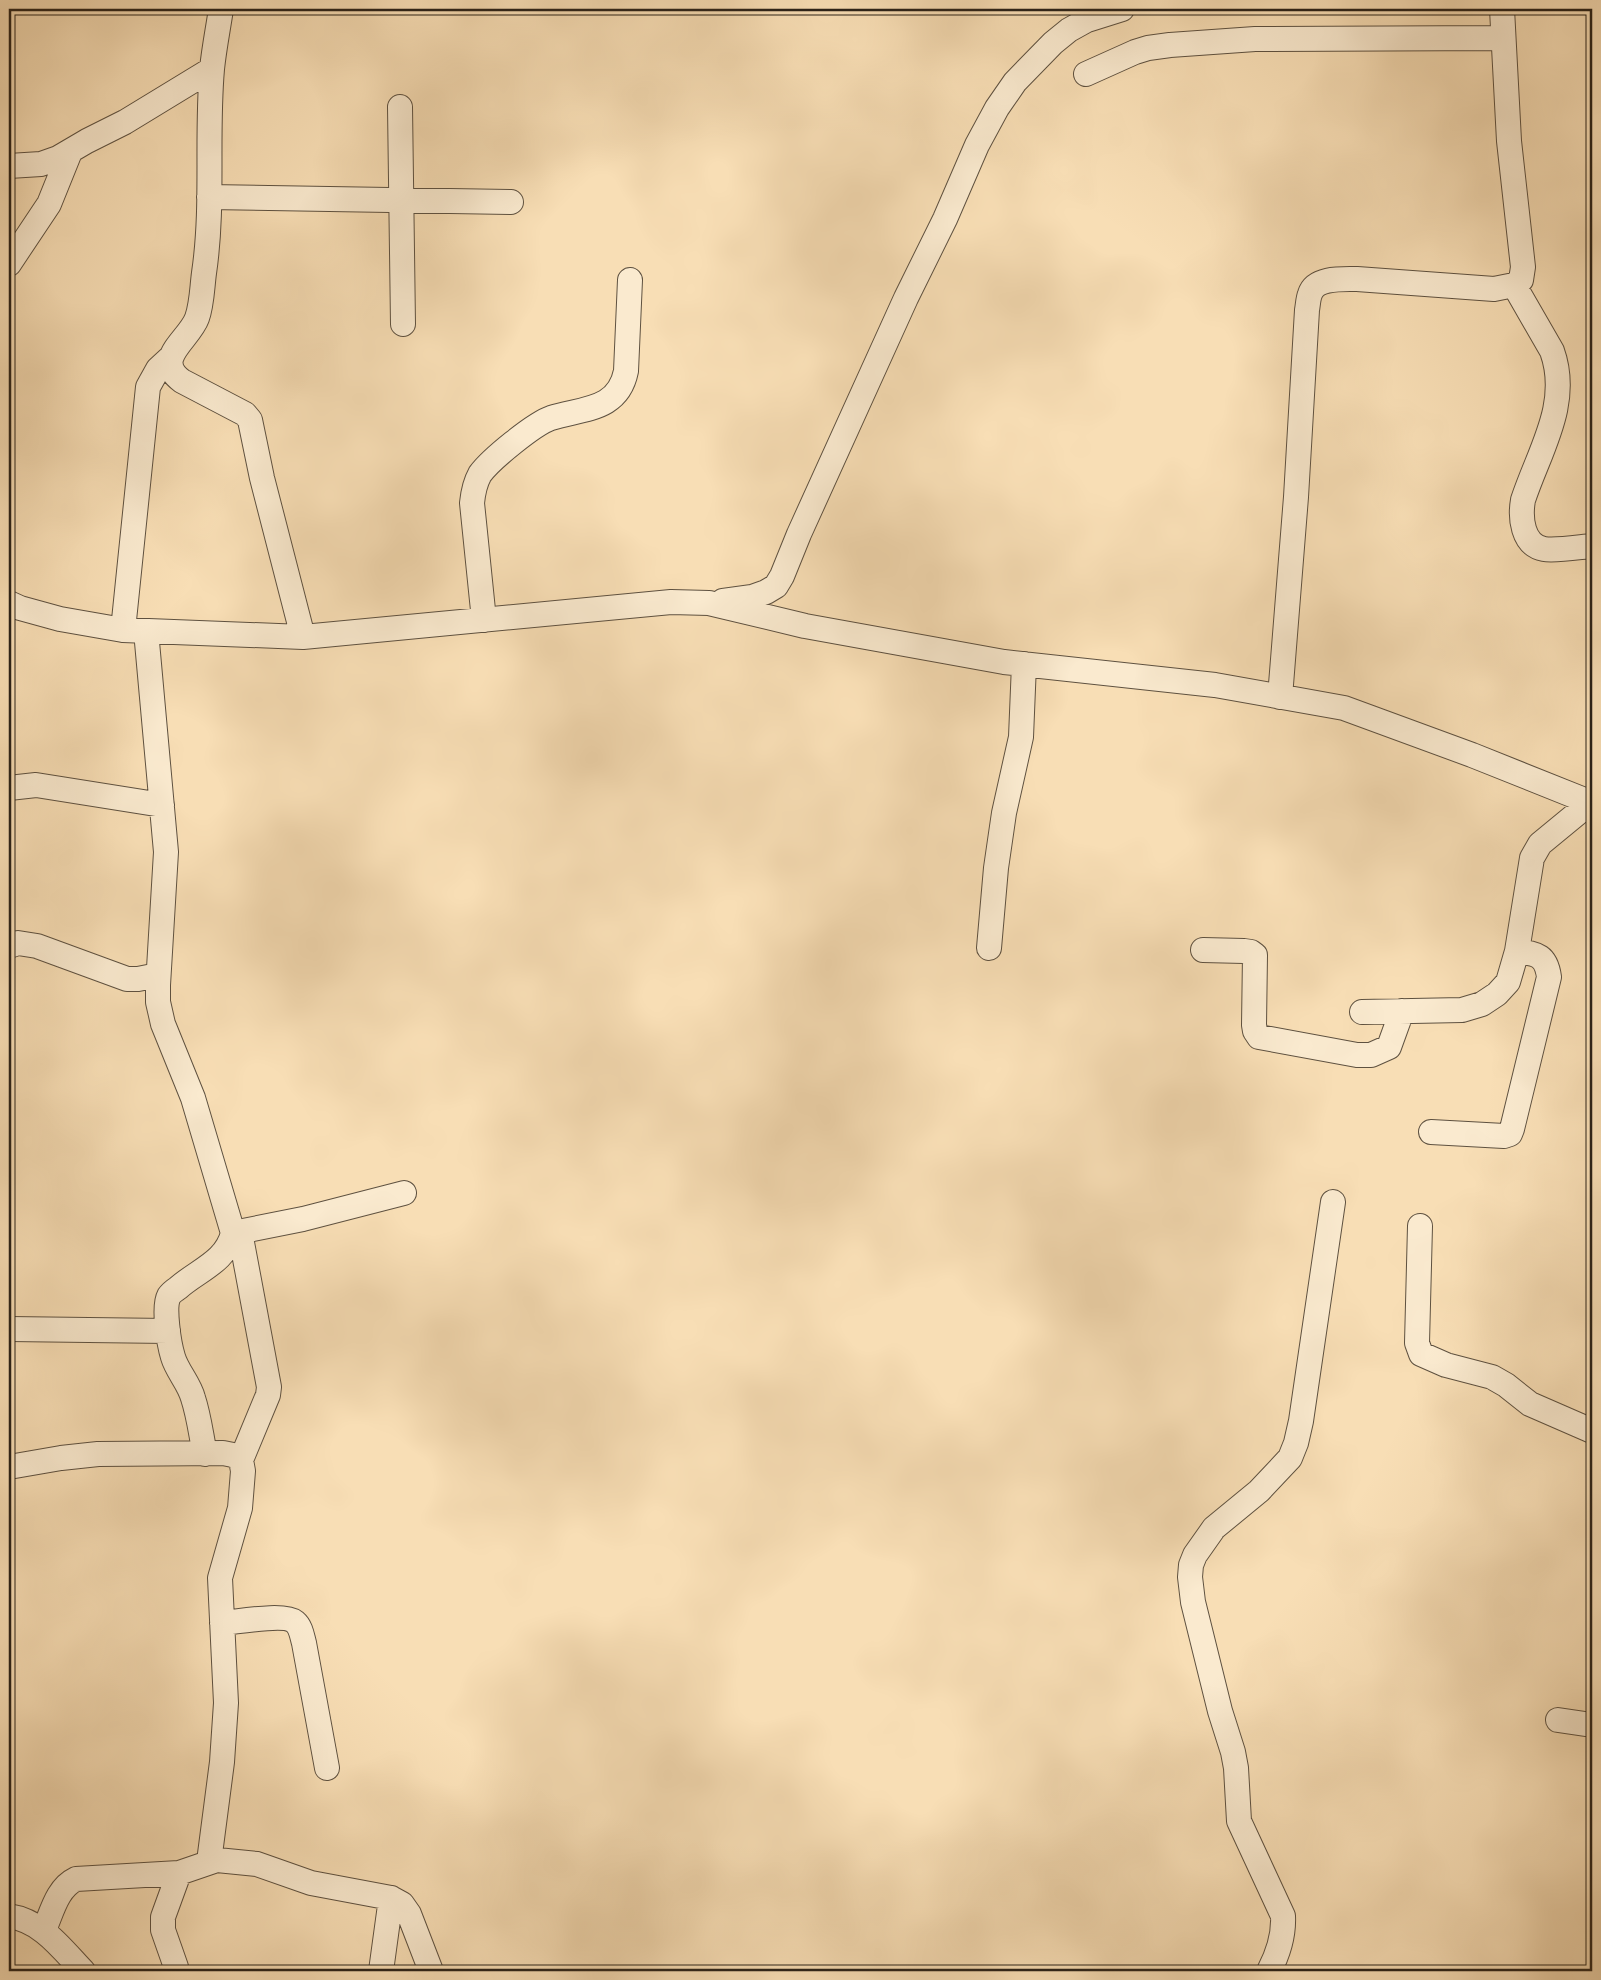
<svg xmlns="http://www.w3.org/2000/svg" width="1601" height="1980" font-family="'IM FELL Double Pica',serif">
<rect width="100%" height="100%" fill="#f8deb5"/>
<filter id="stains"><feTurbulence type="fractalNoise" baseFrequency=".004" numOctaves="4"/><feColorMatrix values="0 0 0 0 .2 0 0 0 0 .09 0 0 0 0 .02 0 0 0 .5 -.17"/></filter>
<radialGradient id="worn" r=".72"><stop offset=".6" stop-color="#630" stop-opacity="0"/><stop offset="1" stop-color="#630" stop-opacity=".3"/></radialGradient>
<g fill="none" stroke-linecap="round" stroke-linejoin="round">
<defs>
<path id="minor" d="M 221,9 C 218,29 214,49 212,69 C 206,137 214,205 204,273 C 202,288 202,304 197,318 C 189,340 152,359 182,381 L 245,414 L 250,420 L 262,478 L 303,637
M 1086,74 L 1135,52 L 1148,48 L 1170,45 L 1255,39 L 1503,38
M 400,107 L 403,324
M 9,166 L 41,164 L 58,158 L 87,141 L 125,122 L 212,69
M 209,197 L 511,202
M 9,264 L 49,204 L 70,152
M 1514,285 L 1552,351 C 1571,404 1539,451 1523,500 C 1520,517 1522,545 1544,549 C 1555,551 1580,547 1592,546
M 723,601 L 752,597 L 766,592 L 776,586 L 782,576 L 799,534 L 906,298 L 945,219 L 977,145 L 997,108 L 1015,82 L 1053,43 L 1069,30 L 1087,20 L 1122,9
M 9,603 L 20,608 L 60,619 L 123,630 L 303,637 L 671,602 L 709,603 L 805,626 L 1004,662 L 1215,685 L 1344,708 L 1472,755 L 1592,803
M 484,620 L 472,503 C 473,493 475,483 480,474 C 491,459 534,424 551,418 C 583,408 618,411 626,371 L 630,280
M 123,630 L 148,387 L 158,369 L 171,357
M 146,631 L 166,852 L 158,985 L 158,1002 L 163,1024 L 193,1098 L 233,1233 C 226,1262 198,1270 178,1288 C 175,1290 171,1293 169,1296 C 163,1307 169,1344 173,1357 C 177,1371 189,1383 193,1398 C 199,1416 201,1435 205,1454
M 1280,697 L 1296,497 L 1307,310 C 1308,305 1308,299 1310,294 C 1315,277 1343,279 1357,279 L 1494,289 L 1514,285 L 1521,280 L 1523,267 L 1509,141 L 1502,9
M 9,788 L 36,785 L 162,805
M 9,946 L 18,943 L 37,946 L 127,979 L 138,979 L 158,975
M 989,948 L 996,868 L 1004,813 L 1021,737 L 1024,664
M 1203,950 L 1244,951 L 1251,952 L 1255,955 L 1254,1025 L 1255,1031 L 1259,1037 L 1357,1055 L 1371,1055 L 1389,1047 L 1402,1011
M 1362,1012 L 1462,1010 L 1482,1004 L 1497,994 L 1508,982 L 1517,951 L 1532,858 L 1540,844 L 1591,802
M 1431,1132 L 1504,1136 L 1510,1134 L 1512,1129 L 1549,977 C 1546,955 1537,954 1517,951
M 1420,1226 L 1417,1343 L 1421,1354 L 1446,1365 L 1492,1377 L 1506,1385 L 1530,1404 L 1592,1431
M 240,1232 L 269,1387 L 268,1395 L 241,1460
M 233,1233 L 303,1219 L 404,1193
M 9,1329 L 168,1331
M 9,1467 L 61,1458 L 98,1454 L 223,1453 L 233,1455 L 241,1460 L 243,1471 L 240,1508 L 220,1578 L 226,1703 L 222,1762 L 210,1854 L 217,1860 L 257,1864 L 311,1883 L 391,1898 L 402,1904 L 409,1914 L 431,1971
M 222,1623 C 237,1622 284,1613 295,1622 C 301,1627 302,1636 304,1643 L 327,1768
M 1558,1720 L 1592,1725
M 9,1916 C 42,1921 61,1948 83,1971
M 44,1930 C 52,1912 57,1888 76,1879 L 179,1873 L 217,1860
M 176,1971 L 176,1967 L 163,1930 L 163,1917 L 179,1873
M 381,1971 L 391,1898
M 1269,1971 C 1278,1954 1284,1936 1283,1916 L 1239,1821 L 1236,1768 L 1233,1752 L 1220,1711 L 1193,1602 L 1190,1577 L 1191,1565 L 1195,1555 L 1214,1528 L 1259,1491 L 1290,1458 L 1296,1443 L 1301,1421 L 1333,1202"/>
</defs>
<use href="#minor" stroke="#5e5140" stroke-width="26"/>
<use href="#minor" stroke="#faeacf" stroke-width="24"/>
</g>
<rect width="1601" height="1980" fill="none" stroke="#f8deb5" stroke-width="30"/>
<rect x="10" y="10" width="1581" height="1960" fill="none" stroke="#2a2219" stroke-width="2.5"/>
<rect x="15" y="15" width="1571" height="1950" fill="none" stroke="#2a2219"/>
<rect width="100%" height="100%" filter="url(#stains)"/>
<rect width="100%" height="100%" fill="url(#worn)"/>
</svg>
